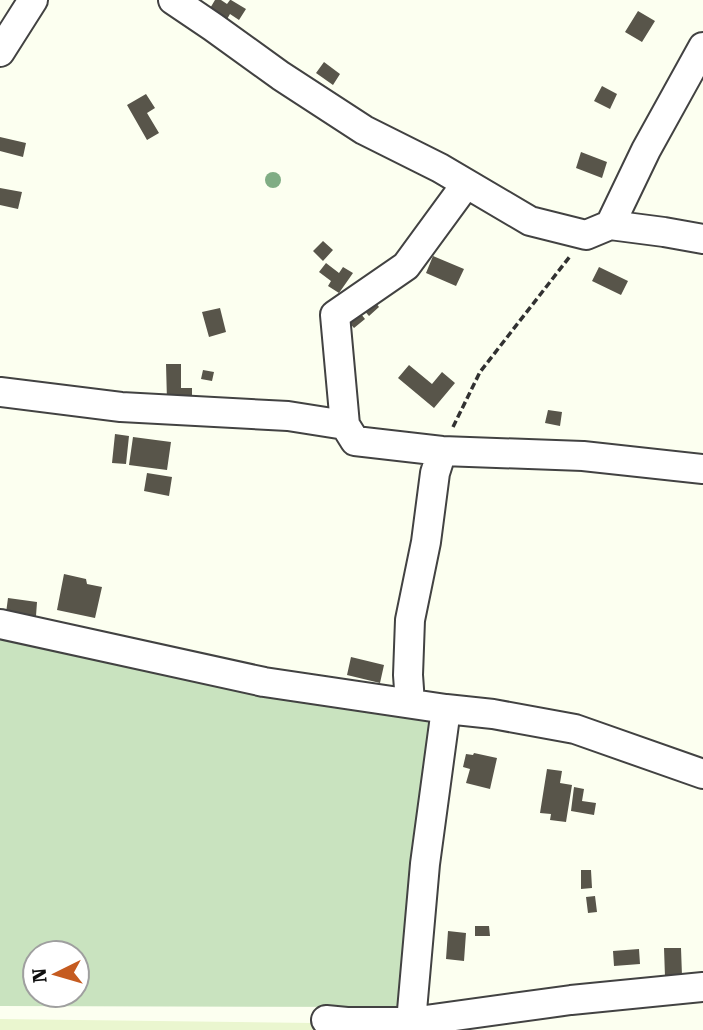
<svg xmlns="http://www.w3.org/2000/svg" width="703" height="1030" font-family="'Roboto Serif',serif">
<rect width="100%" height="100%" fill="#fcfff0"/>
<path fill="#eaf6cf" d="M 0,1019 L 313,1023 L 321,1030 L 0,1030 Z"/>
<path fill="#c9e3bf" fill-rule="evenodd" d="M 0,640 L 435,719 L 412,842 L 402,1007 L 0,1006 ZM 35,953 L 77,953 L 77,995 L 35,995 Z"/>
<path fill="#58554a" d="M 215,0 L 221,0 L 227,4 L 230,0 L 231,0 L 246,9 L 239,20 L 230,14 L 226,21 L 209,10 Z
M 638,11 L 655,21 L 642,42 L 625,32 Z
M 324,62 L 340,74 L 333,85 L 316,73 Z
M 602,86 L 617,94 L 610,109 L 594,101 Z
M 146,94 L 155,108 L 147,113 L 159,133 L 147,140 L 127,105 Z
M 0,137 L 26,143 L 23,157 L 0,151 Z
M 581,152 L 607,162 L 602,178 L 576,168 Z
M 0,188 L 22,192 L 18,209 L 0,205 Z
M 323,241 L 333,250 L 323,261 L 313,251 Z
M 433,256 L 464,269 L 456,286 L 426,273 Z
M 326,263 L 339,273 L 343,267 L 353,273 L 339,293 L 328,286 L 331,281 L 319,272 Z
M 599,267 L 628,281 L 621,295 L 592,281 Z
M 373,299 L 379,307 L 369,316 L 362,308 Z
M 220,308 L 226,332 L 209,337 L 202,312 Z
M 357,309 L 365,319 L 354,328 L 346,319 Z
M 166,364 L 181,364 L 181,388 L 192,388 L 192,401 L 167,401 Z
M 409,365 L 432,384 L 442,372 L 455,383 L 434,408 L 398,378 Z
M 203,370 L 214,372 L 212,381 L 201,379 Z
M 548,410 L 562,412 L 560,426 L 545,423 Z
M 115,434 L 129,436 L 126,464 L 112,463 Z
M 133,437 L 171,442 L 167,470 L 129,465 Z
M 147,473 L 172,477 L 169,496 L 144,491 Z
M 64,574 L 86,579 L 87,584 L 102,587 L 95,618 L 57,610 Z
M 8,598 L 37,602 L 36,616 L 6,613 Z
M 351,657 L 384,665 L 380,683 L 347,675 Z
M 474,753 L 497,758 L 490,789 L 466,783 L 470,769 L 463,767 L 466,754 L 473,755 Z
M 547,769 L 562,771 L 560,783 L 572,785 L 566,822 L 550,820 L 551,814 L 540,813 Z
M 574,787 L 584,789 L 582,801 L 596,803 L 594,815 L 571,811 Z
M 581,870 L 591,870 L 592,888 L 581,889 Z
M 595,896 L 597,912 L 588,913 L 586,897 Z
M 475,926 L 489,926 L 490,936 L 475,936 Z
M 448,931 L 466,933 L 464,961 L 446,959 Z
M 664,948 L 681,948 L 682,976 L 665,977 Z
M 639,949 L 640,964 L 614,966 L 613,951 Z"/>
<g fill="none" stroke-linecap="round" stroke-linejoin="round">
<defs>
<path id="minor" d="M 173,0 L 213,27 L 281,76 L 364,130 L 440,168 L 530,221 L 586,235 L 610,225 L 664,232 L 703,239
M 0,52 L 33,0
M 466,184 L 406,266 L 335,315 L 345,425 L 355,441 L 442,451 L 583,456 L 703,469
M 610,225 L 646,150 L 703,47
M 0,392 L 121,407 L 288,416 L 345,425
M 0,624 L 264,682 L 446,709 L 493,714 L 575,729 L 703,774
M 410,703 L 408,675 L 410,620 L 426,542 L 435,473 L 442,451
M 326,1020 L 347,1022 L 411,1022 L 571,1000 L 703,987
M 411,1022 L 425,864 L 446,709"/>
</defs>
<use href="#minor" stroke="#424242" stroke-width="32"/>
<path stroke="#313131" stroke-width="3.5" stroke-dasharray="7 3.5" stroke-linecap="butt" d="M 453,427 L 480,372 L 571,255"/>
<use href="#minor" stroke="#fff" stroke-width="28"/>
</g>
<circle fill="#80ad84" cx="273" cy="180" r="8"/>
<g transform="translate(56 974) rotate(265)"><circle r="33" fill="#ffffff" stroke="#9f9f9f" stroke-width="2"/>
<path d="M0-5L12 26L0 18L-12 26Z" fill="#c55b20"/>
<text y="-10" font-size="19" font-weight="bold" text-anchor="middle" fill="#0f0f0f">N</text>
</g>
</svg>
